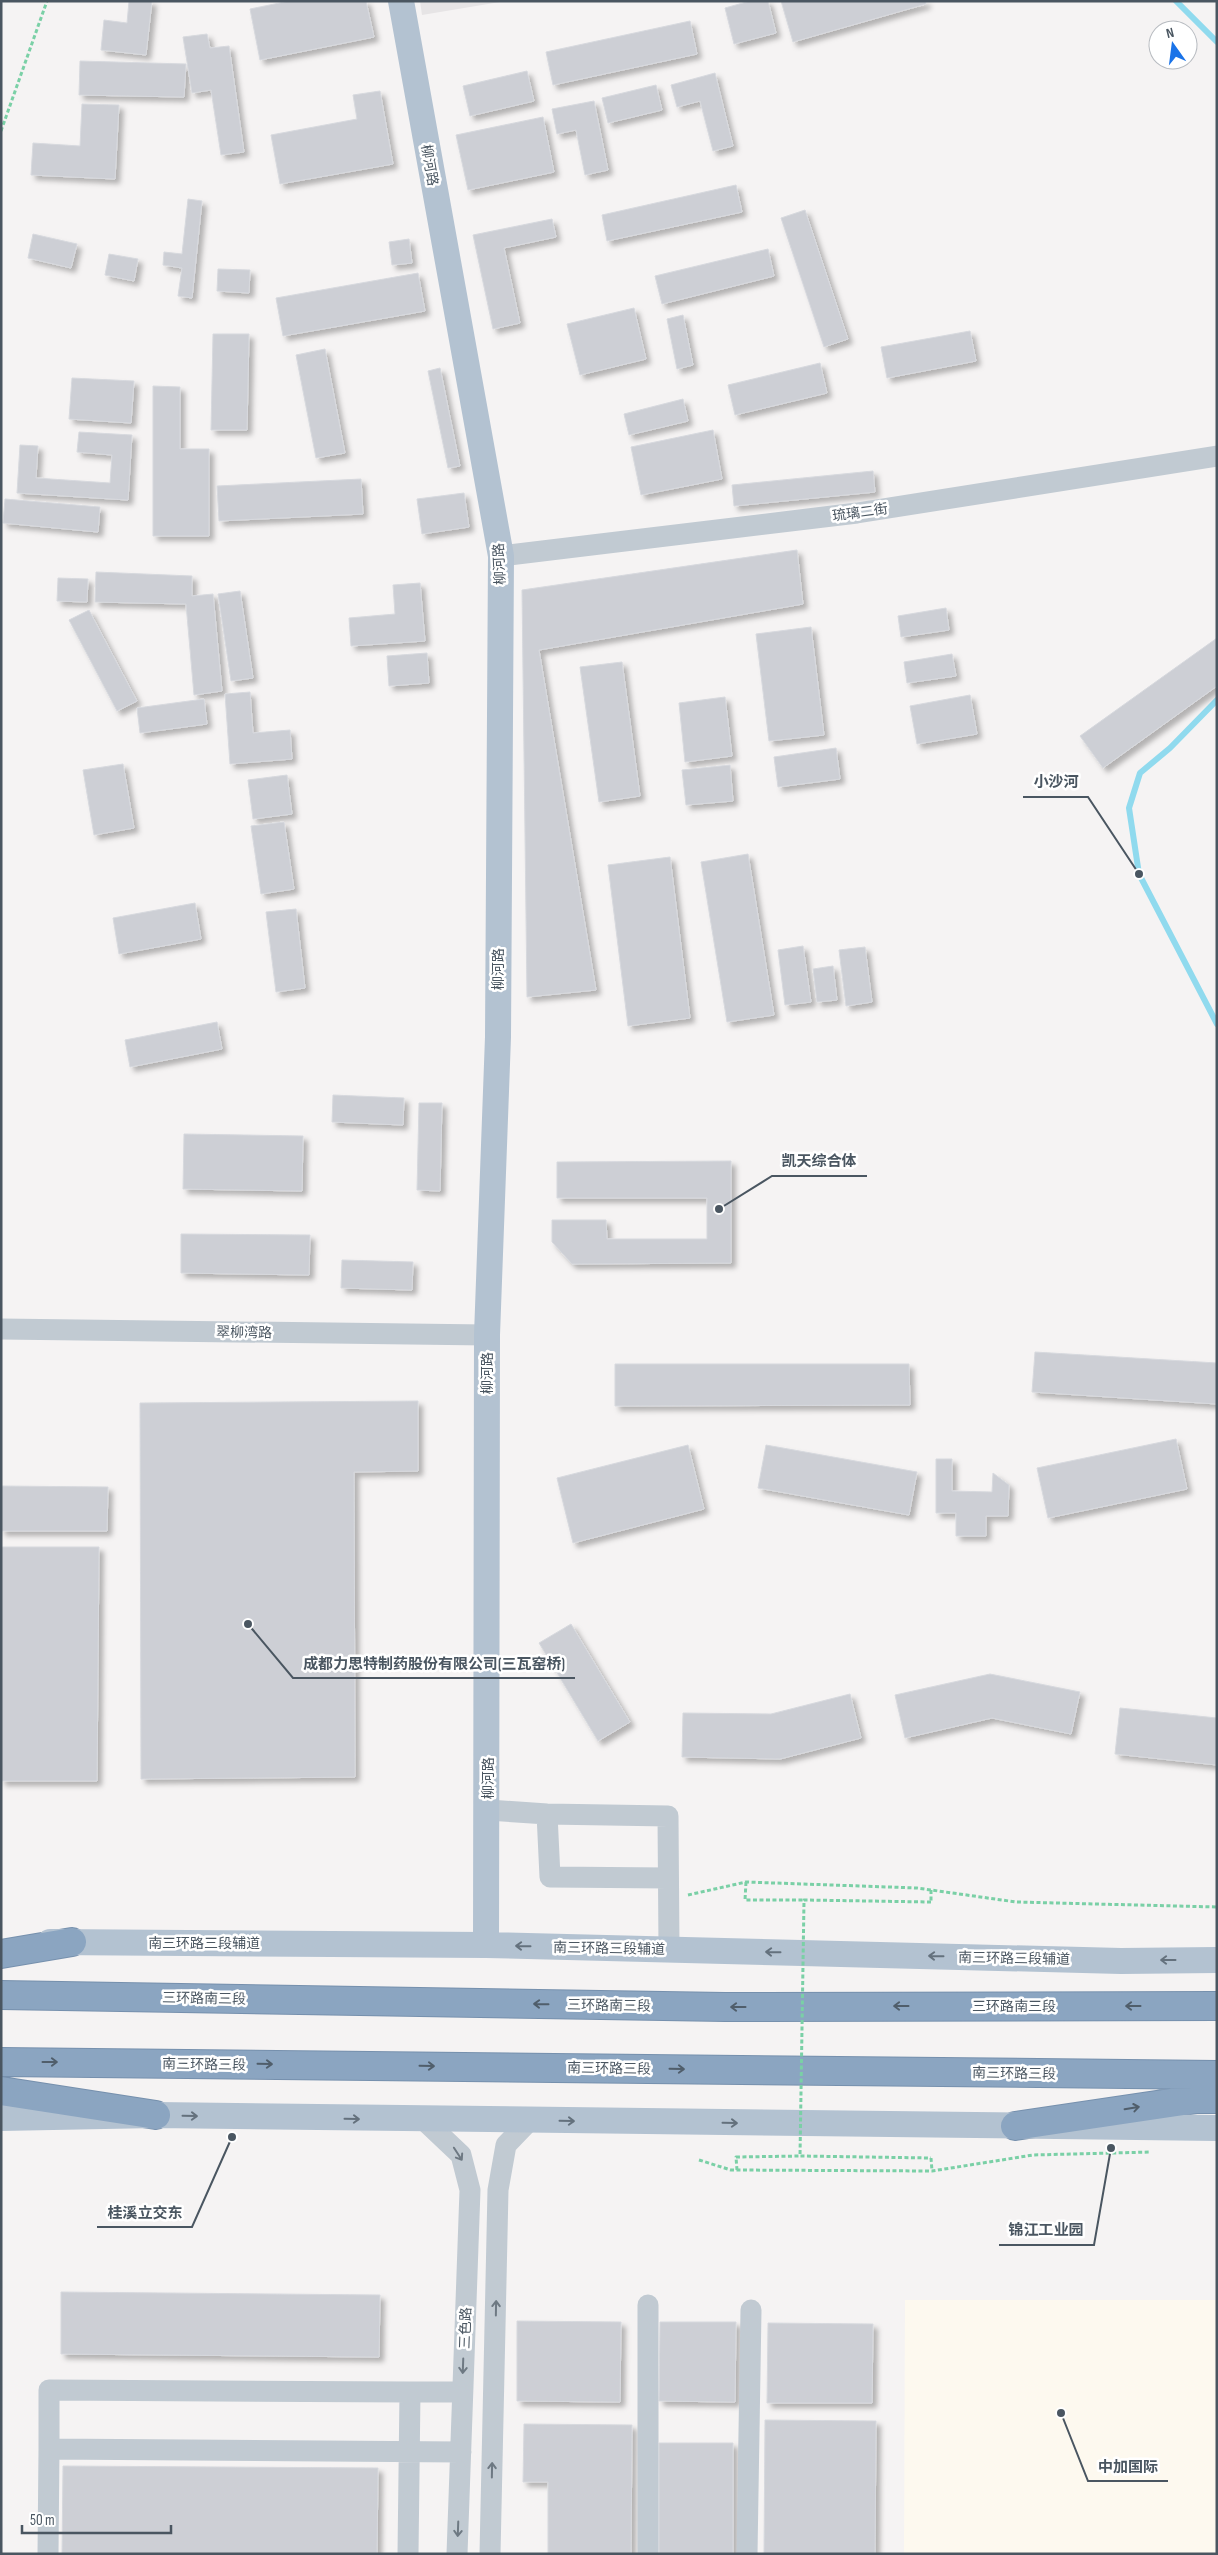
<svg xmlns="http://www.w3.org/2000/svg" width="1218" height="2555" font-family="'Sofia Sans Condensed','Noto Sans SC',sans-serif">
<defs>
<filter id="shadow"><feDropShadow dx="4.5" dy="4.5" stdDeviation="2.5" flood-color="#0004"/></filter>
</defs>
<rect width="100%" height="100%" fill="#f5f3f3"/>
<path fill="#fdf9ef" d="M 905,2300 L 1217,2300 L 1217,2554 L 904,2554 Z"/>
<path fill="#e6e4e5" d="M 420,1 L 506,1 L 422,15 Z"/>
<g fill="none" stroke-linecap="round" stroke-linejoin="round">
<path stroke="#90daee" stroke-width="6" d="M 1176,1 L 1217,42
M 1217,700 L 1170,748 L 1140,773 L 1129,808 L 1139,874 L 1217,1024"/>
</g>
<path fill="#cdcfd5" stroke="#d7d9de" filter="url(#shadow)" d="M 129,1 L 152,1 L 146,55 L 101,50 L 104,20 L 127,23 Z
M 289,1 L 366,1 L 374,37 L 260,60 L 250,9 Z
M 750,1 L 768,1 L 776,33 L 734,44 L 725,8 Z
M 781,1 L 926,1 L 926,4 L 793,42 Z
M 690,21 L 697,54 L 553,85 L 546,52 Z
M 207,34 L 210,48 L 229,46 L 244,152 L 221,155 L 211,90 L 192,93 L 183,37 Z
M 80,61 L 186,64 L 184,97 L 79,95 Z
M 527,71 L 534,101 L 470,116 L 463,86 Z
M 715,73 L 733,146 L 713,151 L 700,101 L 677,107 L 671,85 Z
M 656,85 L 662,110 L 608,123 L 602,98 Z
M 380,91 L 393,164 L 280,184 L 271,135 L 357,119 L 353,95 Z
M 594,101 L 608,170 L 585,175 L 576,130 L 557,134 L 552,109 Z
M 82,104 L 119,105 L 115,179 L 31,175 L 33,143 L 80,146 Z
M 543,117 L 554,172 L 468,190 L 456,135 Z
M 736,185 L 742,212 L 607,241 L 602,215 Z
M 188,199 L 202,201 L 192,298 L 178,296 L 182,268 L 163,265 L 164,252 L 182,254 Z
M 805,210 L 848,339 L 824,347 L 781,218 Z
M 552,219 L 556,237 L 504,248 L 520,323 L 493,329 L 473,235 Z
M 33,234 L 77,244 L 71,268 L 28,258 Z
M 409,239 L 412,263 L 392,265 L 389,242 Z
M 768,249 L 774,276 L 662,304 L 655,276 Z
M 109,254 L 138,259 L 134,281 L 105,275 Z
M 218,269 L 250,270 L 249,293 L 217,291 Z
M 418,273 L 425,311 L 283,336 L 276,298 Z
M 634,308 L 646,359 L 580,375 L 567,324 Z
M 683,315 L 693,365 L 677,369 L 667,319 Z
M 970,331 L 976,361 L 887,378 L 881,347 Z
M 213,334 L 249,334 L 247,430 L 211,430 Z
M 325,349 L 345,453 L 316,458 L 296,355 Z
M 820,363 L 827,393 L 735,415 L 728,385 Z
M 440,368 L 460,466 L 448,468 L 428,371 Z
M 72,378 L 134,381 L 131,423 L 69,419 Z
M 153,386 L 180,387 L 180,449 L 209,449 L 209,536 L 153,536 Z
M 683,399 L 688,421 L 629,435 L 624,414 Z
M 713,430 L 722,479 L 641,495 L 631,447 Z
M 79,432 L 132,435 L 128,500 L 17,493 L 20,445 L 38,446 L 36,478 L 110,483 L 112,455 L 77,452 Z
M 873,471 L 875,492 L 734,506 L 732,485 Z
M 361,479 L 363,514 L 219,521 L 217,486 Z
M 464,493 L 469,527 L 422,534 L 417,499 Z
M 5,499 L 100,507 L 98,532 L 3,523 Z
M 797,550 L 803,604 L 539,650 L 596,990 L 527,997 L 522,590 Z
M 96,572 L 192,576 L 192,596 L 213,594 L 222,691 L 194,695 L 186,604 L 95,602 Z
M 58,578 L 88,579 L 87,602 L 57,601 Z
M 420,583 L 425,641 L 351,646 L 349,618 L 395,614 L 393,585 Z
M 240,591 L 253,678 L 231,681 L 218,594 Z
M 946,608 L 949,630 L 901,637 L 898,616 Z
M 89,610 L 137,701 L 117,711 L 69,620 Z
M 811,627 L 824,735 L 769,741 L 756,634 Z
M 1217,638 L 1217,686 L 1103,768 L 1080,736 Z
M 427,653 L 429,683 L 389,686 L 387,656 Z
M 952,654 L 956,676 L 907,683 L 904,662 Z
M 622,662 L 640,796 L 599,802 L 580,667 Z
M 250,692 L 253,733 L 290,730 L 292,759 L 230,764 L 225,694 Z
M 970,695 L 977,734 L 917,744 L 910,706 Z
M 725,697 L 732,756 L 685,762 L 679,703 Z
M 204,699 L 207,724 L 140,733 L 137,708 Z
M 836,748 L 840,779 L 778,787 L 774,757 Z
M 123,764 L 134,828 L 94,835 L 83,770 Z
M 730,765 L 733,801 L 686,805 L 682,770 Z
M 287,775 L 292,814 L 253,819 L 248,780 Z
M 284,822 L 294,889 L 261,894 L 251,826 Z
M 748,854 L 774,1015 L 727,1022 L 701,862 Z
M 670,857 L 690,1018 L 628,1026 L 608,865 Z
M 195,903 L 201,939 L 119,954 L 113,918 Z
M 296,909 L 305,988 L 276,992 L 266,912 Z
M 803,946 L 811,1002 L 785,1005 L 778,950 Z
M 865,947 L 872,1002 L 846,1006 L 839,950 Z
M 833,966 L 837,1000 L 817,1002 L 813,969 Z
M 217,1022 L 222,1049 L 130,1067 L 125,1040 Z
M 333,1095 L 404,1098 L 403,1125 L 332,1122 Z
M 419,1103 L 442,1103 L 440,1191 L 417,1190 Z
M 184,1134 L 303,1136 L 302,1191 L 183,1189 Z
M 731,1161 L 731,1263 L 572,1264 L 552,1242 L 552,1220 L 606,1220 L 607,1239 L 707,1239 L 707,1198 L 557,1198 L 557,1162 Z
M 181,1234 L 310,1235 L 309,1275 L 181,1273 Z
M 342,1260 L 413,1262 L 412,1290 L 341,1288 Z
M 1035,1352 L 1217,1363 L 1217,1404 L 1032,1392 Z
M 615,1364 L 909,1364 L 910,1405 L 615,1406 Z
M 418,1401 L 418,1471 L 354,1472 L 355,1777 L 141,1779 L 140,1403 Z
M 1176,1439 L 1187,1489 L 1048,1518 L 1037,1468 Z
M 688,1445 L 704,1509 L 573,1543 L 557,1478 Z
M 766,1445 L 917,1472 L 909,1515 L 758,1488 Z
M 936,1459 L 952,1459 L 952,1491 L 992,1492 L 993,1473 L 1009,1485 L 1008,1516 L 986,1516 L 986,1536 L 956,1536 L 956,1513 L 936,1513 Z
M 1,1486 L 108,1487 L 107,1531 L 1,1531 Z
M 1,1547 L 99,1547 L 97,1781 L 1,1781 Z
M 571,1624 L 630,1722 L 598,1741 L 539,1643 Z
M 990,1674 L 1080,1692 L 1071,1734 L 992,1718 L 905,1738 L 895,1695 Z
M 850,1694 L 861,1738 L 780,1759 L 682,1757 L 683,1713 L 771,1714 Z
M 1120,1708 L 1217,1718 L 1217,1765 L 1115,1754 Z
M 61,2292 L 380,2295 L 379,2357 L 61,2354 Z
M 517,2321 L 621,2322 L 620,2402 L 517,2401 Z
M 660,2322 L 736,2322 L 735,2402 L 659,2401 Z
M 768,2323 L 873,2324 L 872,2403 L 767,2403 Z
M 765,2420 L 876,2421 L 875,2554 L 764,2554 Z
M 524,2424 L 632,2425 L 631,2554 L 548,2554 L 548,2482 L 523,2482 Z
M 659,2443 L 733,2443 L 733,2554 L 659,2554 Z
M 63,2466 L 378,2468 L 377,2554 L 62,2554 Z"/>
<g fill="none" stroke-linecap="round" stroke-linejoin="round">
<defs>
<path id="highway" d="M 1,1954 L 72,1942
M 1,1995 L 725,2007 L 1217,2006
M 1,2062 L 1217,2075
M 1,2091 L 156,2115
M 1015,2126 L 1197,2099 L 1217,2099"/>
</defs>
<use href="#highway" stroke="#7690ad" stroke-width="30"/>
<path stroke="#7ad0a6" stroke-width="3" stroke-dasharray="4 2.5" stroke-linecap="butt" d="M 1,131 L 47,1
M 746,1882 L 745,1900 L 804,1900
M 931,1890 L 931,1902
M 688,1895 L 746,1882 L 917,1888 L 1016,1902 L 1217,1907
M 931,2158 L 932,2171
M 699,2160 L 731,2170 L 932,2171 L 1033,2155 L 1151,2152
M 737,2170 L 736,2157 L 800,2156"/>
<path stroke="#c1cad2" stroke-width="21" d="M 501,556 L 857,513 L 1217,456
M 1,1329 L 487,1335
M 488,1810 L 547,1814 L 668,1816 L 669,1949
M 547,1814 L 550,1877 L 668,1878
M 424,2120 L 461,2155 L 470,2190 L 457,2554
M 648,2305 L 648,2554
M 49,2449 L 49,2390 L 410,2392
M 48,2554 L 49,2449 L 461,2452
M 408,2554 L 410,2392 L 462,2392
M 490,2554 L 498,2190 L 506,2145 L 530,2120
M 747,2554 L 751,2310"/>
<path stroke="#b3c2d1" stroke-width="26" d="M 401,1 L 501,556 L 498,1037 L 487,1335 L 486,1945
M 50,1942 L 486,1945 L 1121,1961 L 1217,1960
M 1,2118 L 156,2115 L 1217,2128"/>
<use href="#highway" stroke="#8ba5c1" stroke-width="28"/>
<path stroke="#7ad0a6" stroke-width="3" stroke-dasharray="4 2.5" stroke-linecap="butt" d="M 931,1902 L 804,1900 L 800,2156 L 931,2158"/>
</g>
<defs><path id="oneway-shaft" d="M-6 0H5M1.5-3L5.5 0L1.5 3" fill="none" stroke-width="1.6" stroke-linecap="round" stroke-linejoin="round" transform="scale(1.25)"/></defs>
<g stroke="#64717d">
<use href="#oneway-shaft" transform="translate(523 1946) rotate(-179)"/>
<use href="#oneway-shaft" transform="translate(773 1952) rotate(-179)"/>
<use href="#oneway-shaft" transform="translate(936 1956) rotate(-179)"/>
<use href="#oneway-shaft" transform="translate(1168 1960) rotate(180)"/>
<use href="#oneway-shaft" transform="translate(190 2116) rotate(1)"/>
<use href="#oneway-shaft" transform="translate(352 2119) rotate(1)"/>
<use href="#oneway-shaft" transform="translate(567 2121) rotate(1)"/>
<use href="#oneway-shaft" transform="translate(730 2123) rotate(1)"/>
</g>
<g stroke="#505e6b">
<use href="#oneway-shaft" transform="translate(541 2004) rotate(-179)"/>
<use href="#oneway-shaft" transform="translate(901 2006) rotate(180)"/>
<use href="#oneway-shaft" transform="translate(1133 2006) rotate(180)"/>
<use href="#oneway-shaft" transform="translate(738 2007) rotate(180)"/>
<use href="#oneway-shaft" transform="translate(50 2062)"/>
<use href="#oneway-shaft" transform="translate(265 2064) rotate(1)"/>
<use href="#oneway-shaft" transform="translate(427 2066) rotate(1)"/>
<use href="#oneway-shaft" transform="translate(677 2069) rotate(1)"/>
<use href="#oneway-shaft" transform="translate(1132 2108) rotate(-9)"/>
</g>
<g stroke="#6e7983">
<use href="#oneway-shaft" transform="translate(458 2154) rotate(57)"/>
<use href="#oneway-shaft" transform="translate(496 2308) rotate(-89)"/>
<use href="#oneway-shaft" transform="translate(463 2366) rotate(92)"/>
<use href="#oneway-shaft" transform="translate(492 2470) rotate(-89)"/>
<use href="#oneway-shaft" transform="translate(458 2529) rotate(92)"/>
</g>
<g text-anchor="middle" stroke-width="5" stroke-linejoin="round" paint-order="stroke">
<g font-size="14" fill="#4a5661" stroke="#fff">
<text transform="translate(430 165) rotate(80)" y="5">柳河路</text>
<text transform="translate(860 512) rotate(-8)" y="5">琉璃二街</text>
<text transform="translate(499 564) rotate(-93)" y="5">柳河路</text>
<text transform="translate(498 969) rotate(-90)" y="5">柳河路</text>
<text transform="translate(244 1332) rotate(1)" y="5">翠柳湾路</text>
<text transform="translate(487 1373) rotate(-90)" y="5">柳河路</text>
<text transform="translate(488 1778) rotate(-90)" y="5">柳河路</text>
<text x="204" y="1948">南三环路三段辅道</text>
<text transform="translate(609 1948) rotate(1)" y="5">南三环路三段辅道</text>
<text transform="translate(1014 1958) rotate(1)" y="5">南三环路三段辅道</text>
<text transform="translate(204 1998) rotate(1)" y="5">三环路南三段</text>
<text transform="translate(609 2005) rotate(1)" y="5">三环路南三段</text>
<text x="1014" y="2011">三环路南三段</text>
<text transform="translate(204 2064) rotate(1)" y="5">南三环路三段</text>
<text transform="translate(609 2068) rotate(1)" y="5">南三环路三段</text>
<text transform="translate(1014 2073) rotate(1)" y="5">南三环路三段</text>
<text transform="translate(465 2328) rotate(-88)" y="5">三色路</text>
</g>
</g>
<path fill="none" stroke="#4a5661" stroke-width="2" d="M1139 874L1088 797H1023M719 1209L772 1176H867M248 1624L293 1678H575M232 2137L192 2227H97M1111 2148L1094 2245H999M1061 2413L1088 2481H1168"/>
<g fill="#4a5661" stroke="#fff" stroke-width="2">
<circle cx="1139" cy="874" r="5"/>
<circle cx="719" cy="1209" r="5"/>
<circle cx="248" cy="1624" r="5"/>
<circle cx="232" cy="2137" r="5"/>
<circle cx="1111" cy="2148" r="5"/>
<circle cx="1061" cy="2413" r="5"/>
</g>
<g font-size="15" text-anchor="middle" font-weight="bold" fill="#4a5661" stroke="#fff" stroke-width="5" stroke-linejoin="round" paint-order="stroke">
<text x="1056" y="787">小沙河</text>
<text x="819" y="1166">凯天综合体</text>
<text x="434" y="1669">成都力思特制药股份有限公司(三瓦窑桥)</text>
<text x="145" y="2218">桂溪立交东</text>
<text x="1046" y="2235">锦江工业园</text>
<text x="1128" y="2472">中加国际</text>
</g>
<rect width="1218" height="2555" fill="none" stroke="#4a5661" stroke-width="5"/>
<g transform="translate(1173 45) rotate(346)"><circle r="24" fill="#ffffff" stroke="#b7bbc0"/>
<path d="M0-4L9 19L0 12L-9 19Z" fill="#1a73e8"/>
<text y="-8" font-size="14" font-weight="bold" text-anchor="middle" fill="#4a5661">N</text>
</g>
<path d="M22 2525v8h149v-8" fill="none" stroke="#4a5661" stroke-width="2.5"/>
<text x="30" y="2525" font-size="15" fill="#4a5661" stroke="#ffffff" stroke-width="4" paint-order="stroke">50 m</text>
</svg>
